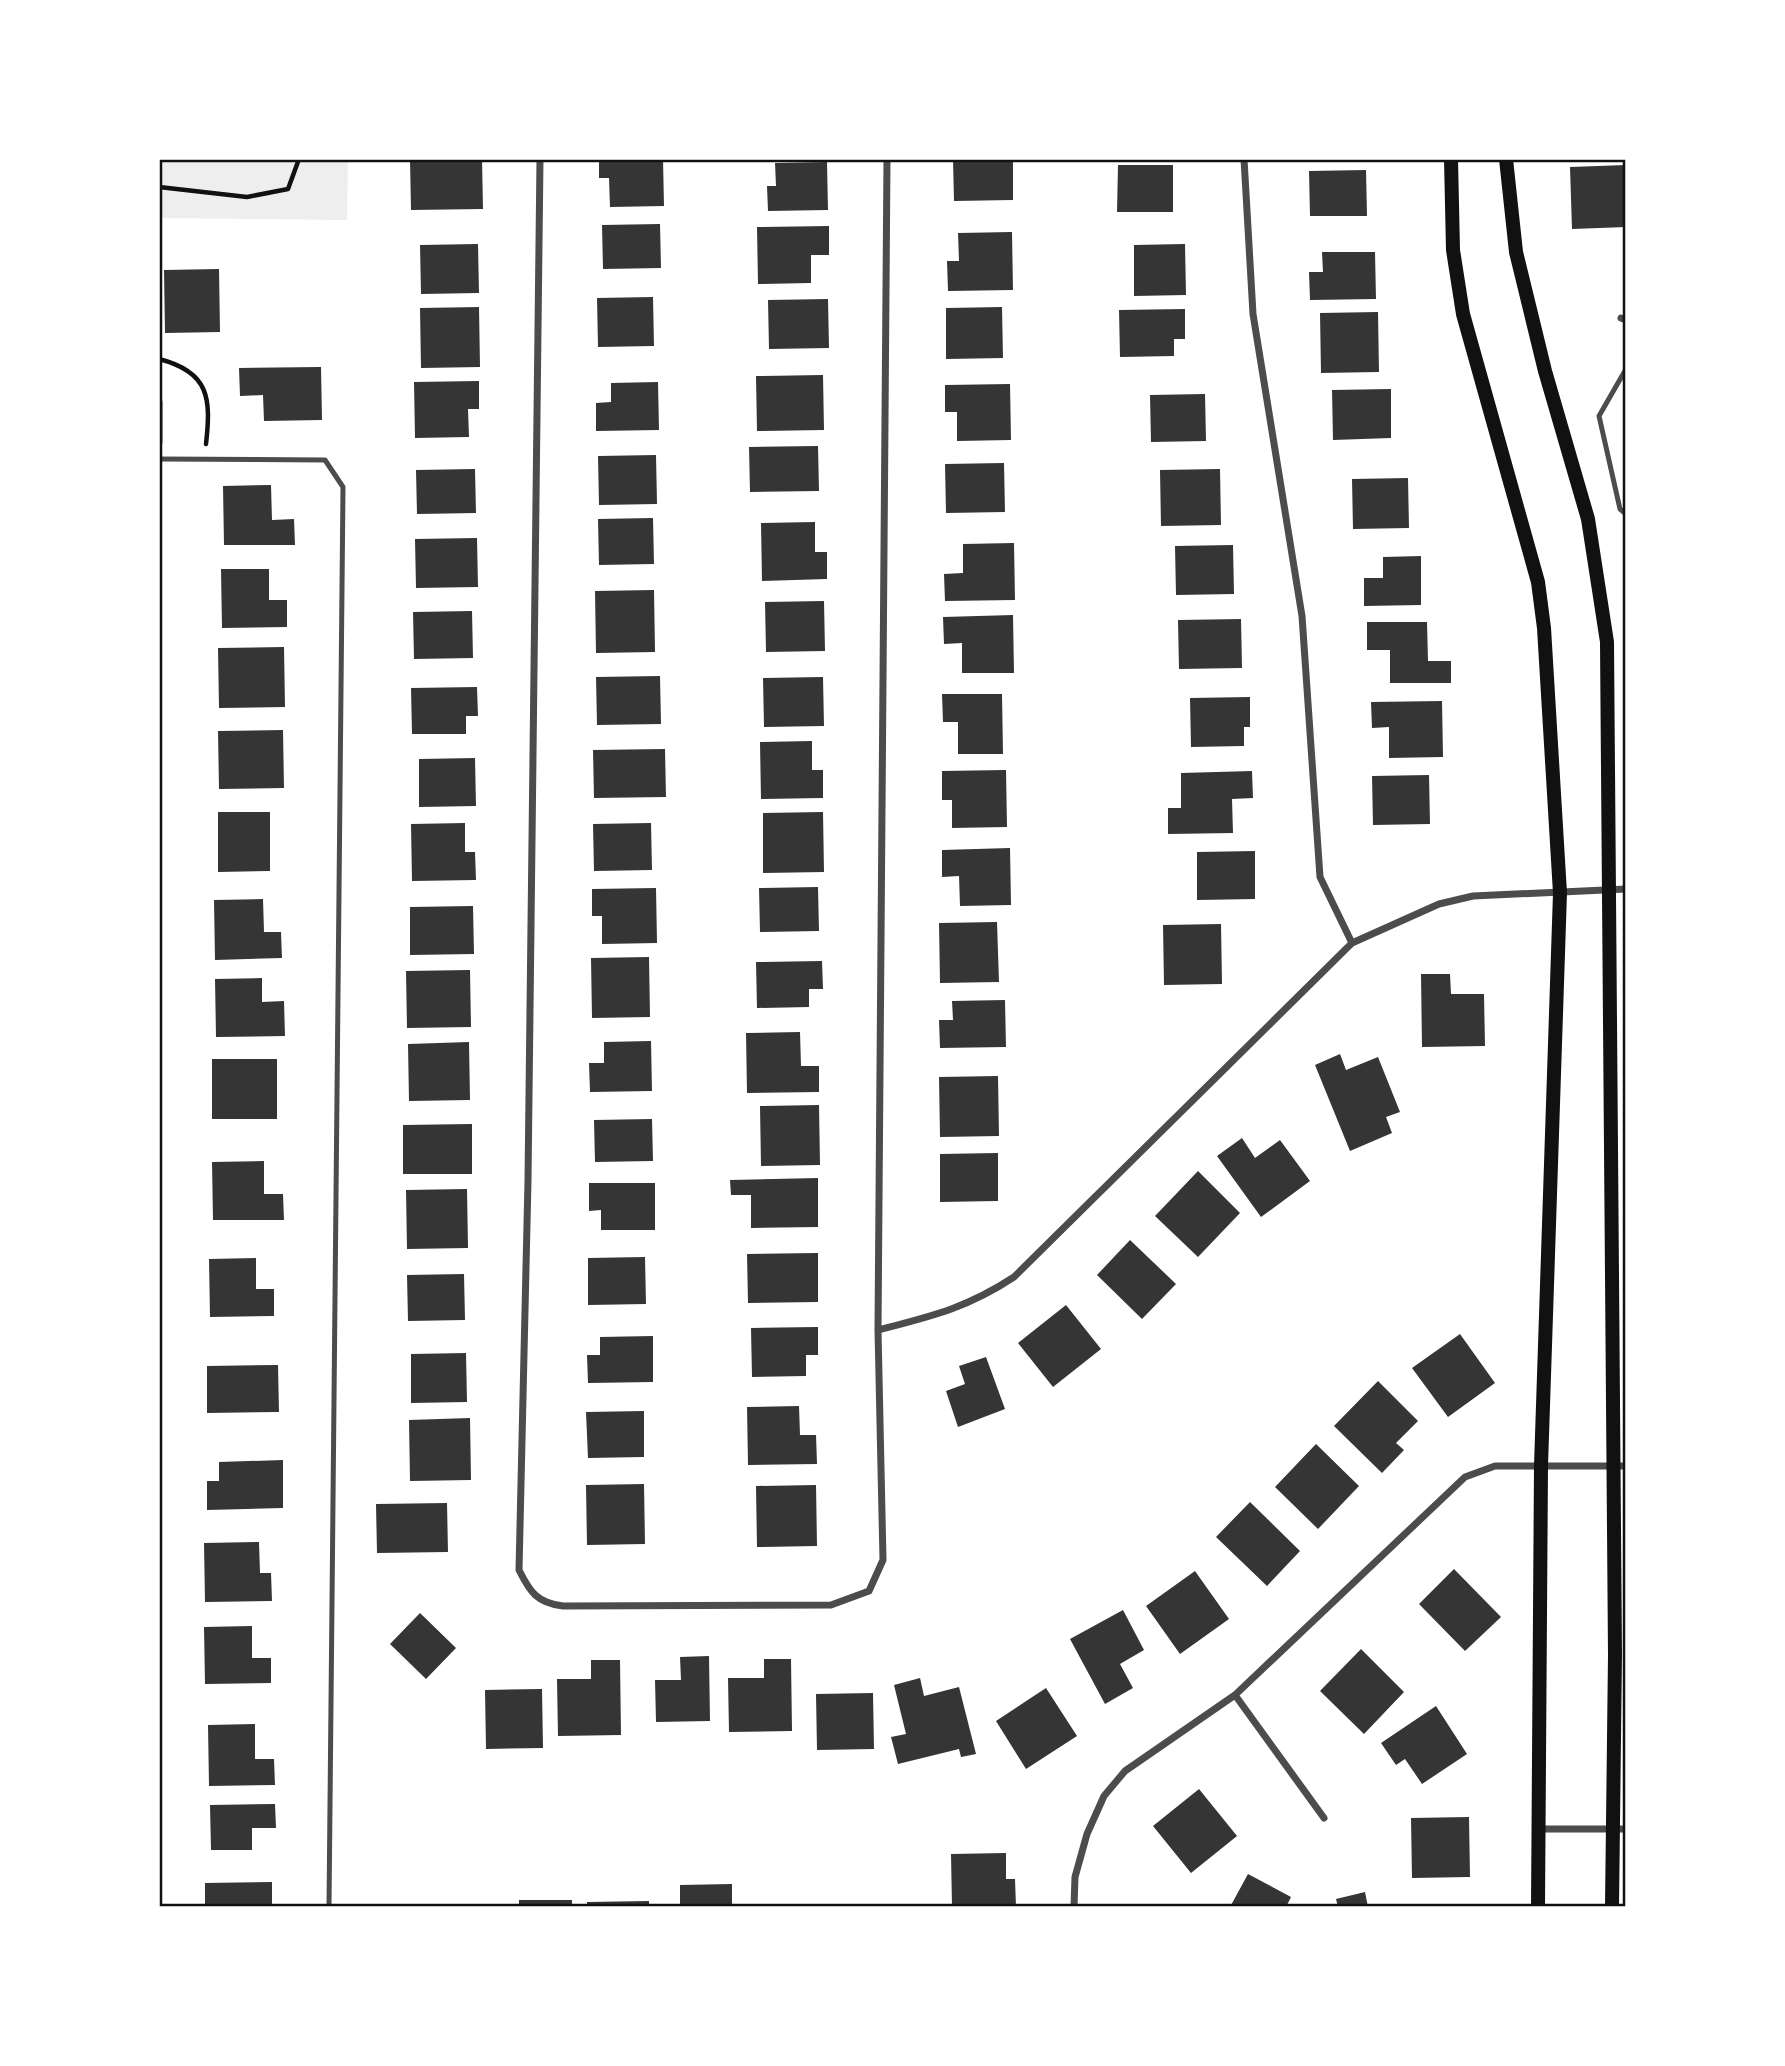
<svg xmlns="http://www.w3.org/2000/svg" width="1785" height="2066" font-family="'Space Grotesk',sans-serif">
<rect width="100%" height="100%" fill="#fff"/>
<path fill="#eee" d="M 159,159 L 348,159 L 347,220 L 159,218 Z"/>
<path fill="#353535" d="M 482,159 L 483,209 L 411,210 L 410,160 Z
M 599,159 L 663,159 L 664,206 L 610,207 L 609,178 L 599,178 Z
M 953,159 L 1013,159 L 1013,200 L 954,201 Z
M 827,162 L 828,210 L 768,211 L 767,186 L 776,186 L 775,163 Z
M 1118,165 L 1173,165 L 1173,212 L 1117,212 Z
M 1626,165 L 1626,227 L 1572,229 L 1570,167 Z
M 1366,170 L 1367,216 L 1310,216 L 1309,171 Z
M 660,224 L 661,268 L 603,269 L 602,225 Z
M 829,226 L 829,255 L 811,255 L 811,283 L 758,284 L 757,227 Z
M 1012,232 L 1013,290 L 948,291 L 947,261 L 959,261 L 958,233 Z
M 478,244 L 479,293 L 421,294 L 420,245 Z
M 1185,244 L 1186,295 L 1134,296 L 1134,245 Z
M 1322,252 L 1375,252 L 1376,299 L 1310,300 L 1309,272 L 1323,272 Z
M 219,269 L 220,332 L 165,333 L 164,270 Z
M 653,297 L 654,346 L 598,347 L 597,298 Z
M 828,299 L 829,348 L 769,349 L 768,300 Z
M 479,307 L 480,367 L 421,368 L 420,308 Z
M 1002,307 L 1003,358 L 946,359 L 946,308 Z
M 1185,309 L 1185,339 L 1174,339 L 1174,356 L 1120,357 L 1119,310 Z
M 1378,312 L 1379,372 L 1321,373 L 1320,313 Z
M 321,367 L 322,420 L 264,421 L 263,395 L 240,396 L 239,368 Z
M 823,375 L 824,430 L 757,431 L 756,376 Z
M 479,381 L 479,409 L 468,409 L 469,437 L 415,438 L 414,382 Z
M 658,382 L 659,430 L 596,431 L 596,403 L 611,402 L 611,383 Z
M 1010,384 L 1011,440 L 957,441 L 957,412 L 945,412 L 945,385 Z
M 1391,389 L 1391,438 L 1333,440 L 1332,390 Z
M 1205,394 L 1206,441 L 1151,442 L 1150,395 Z
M 818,446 L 819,491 L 750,492 L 749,447 Z
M 656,455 L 657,504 L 599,505 L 598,456 Z
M 1004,463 L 1005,512 L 946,513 L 945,464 Z
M 475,469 L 476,513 L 417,514 L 416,470 Z
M 1220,469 L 1221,525 L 1161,526 L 1160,470 Z
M 1408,478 L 1409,528 L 1353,529 L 1352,479 Z
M 271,485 L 272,520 L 294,519 L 295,545 L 224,545 L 223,486 Z
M 653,518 L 654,564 L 599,565 L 598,519 Z
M 815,522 L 815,552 L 827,552 L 827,579 L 762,581 L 761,523 Z
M 477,538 L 478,587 L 416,588 L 415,539 Z
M 1014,543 L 1015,600 L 945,601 L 944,574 L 963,573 L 963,544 Z
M 1233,545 L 1234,594 L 1176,595 L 1175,546 Z
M 1421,556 L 1421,605 L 1364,606 L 1364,578 L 1383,578 L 1383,557 Z
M 221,569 L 269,569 L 269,600 L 287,600 L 287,627 L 222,628 Z
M 654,590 L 655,652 L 596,653 L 595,591 Z
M 824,601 L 825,651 L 766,652 L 765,602 Z
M 472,611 L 473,658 L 414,659 L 413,612 Z
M 1013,615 L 1014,673 L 962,673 L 962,643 L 944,644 L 943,617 Z
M 1241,619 L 1242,668 L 1179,669 L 1178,620 Z
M 1367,622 L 1427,622 L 1428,661 L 1451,661 L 1451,683 L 1390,683 L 1390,650 L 1367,650 Z
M 284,647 L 285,707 L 219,708 L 218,648 Z
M 660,676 L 661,724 L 597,725 L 596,677 Z
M 823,677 L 824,726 L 764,727 L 763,678 Z
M 477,687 L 478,716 L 466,716 L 466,734 L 412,734 L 411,688 Z
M 942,694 L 1002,694 L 1003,754 L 958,754 L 958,722 L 943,722 Z
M 1250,697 L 1250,727 L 1244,727 L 1244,746 L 1191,747 L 1190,698 Z
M 1442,701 L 1443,757 L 1389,758 L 1389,727 L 1372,728 L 1371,702 Z
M 283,730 L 284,788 L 219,789 L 218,731 Z
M 812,741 L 812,770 L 823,770 L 823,798 L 761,799 L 760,742 Z
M 665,749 L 666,797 L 594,798 L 593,750 Z
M 475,758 L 476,806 L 419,807 L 419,759 Z
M 1006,770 L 1007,827 L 952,828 L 952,800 L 942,800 L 942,771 Z
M 1252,771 L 1253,798 L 1232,799 L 1233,833 L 1168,834 L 1168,808 L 1181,808 L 1181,773 Z
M 1429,775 L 1430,824 L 1373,825 L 1372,776 Z
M 218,812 L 270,812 L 270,871 L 218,872 Z
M 823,812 L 824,872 L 763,873 L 763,813 Z
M 465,823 L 465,852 L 475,852 L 476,880 L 412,881 L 411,824 Z
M 651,823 L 652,870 L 594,871 L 593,824 Z
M 1010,848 L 1011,905 L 960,906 L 959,876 L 942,877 L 942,850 Z
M 1255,851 L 1255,899 L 1197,900 L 1197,852 Z
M 818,887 L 819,931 L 760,932 L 759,888 Z
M 656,888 L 657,943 L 602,944 L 602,916 L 592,916 L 592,889 Z
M 263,899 L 264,932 L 281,932 L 282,958 L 215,960 L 214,900 Z
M 473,906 L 474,954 L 410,955 L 410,907 Z
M 997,922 L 999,982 L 940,983 L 939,923 Z
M 1221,924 L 1222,984 L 1164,985 L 1163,925 Z
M 649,957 L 650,1017 L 592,1018 L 591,958 Z
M 822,961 L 823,989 L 809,989 L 809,1007 L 757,1008 L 756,962 Z
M 470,970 L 471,1027 L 407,1028 L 406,971 Z
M 1421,974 L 1450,974 L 1451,994 L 1484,994 L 1485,1046 L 1422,1047 Z
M 262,978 L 262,1002 L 284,1001 L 285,1036 L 216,1037 L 215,979 Z
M 1005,1000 L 1006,1047 L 940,1048 L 939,1020 L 953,1020 L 952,1001 Z
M 800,1032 L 801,1066 L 819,1066 L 819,1092 L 747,1093 L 746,1033 Z
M 651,1041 L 652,1091 L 590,1092 L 589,1063 L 604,1063 L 604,1042 Z
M 469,1042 L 470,1100 L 409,1101 L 408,1044 Z
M 1340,1054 L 1346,1070 L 1378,1057 L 1400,1112 L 1386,1117 L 1392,1133 L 1350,1151 L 1315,1065 Z
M 212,1059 L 277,1059 L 277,1119 L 212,1119 Z
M 998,1076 L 999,1136 L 940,1137 L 939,1077 Z
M 819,1105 L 820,1165 L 761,1166 L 760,1106 Z
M 652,1119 L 653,1161 L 595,1162 L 594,1120 Z
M 472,1124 L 472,1174 L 403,1174 L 403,1125 Z
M 1242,1138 L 1255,1158 L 1280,1140 L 1310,1181 L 1261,1217 L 1217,1156 Z
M 998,1153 L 998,1201 L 940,1202 L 940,1154 Z
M 264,1161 L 264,1194 L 283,1194 L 284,1220 L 213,1220 L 212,1162 Z
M 1198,1171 L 1240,1213 L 1198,1257 L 1155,1216 Z
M 818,1178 L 818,1227 L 751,1228 L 751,1195 L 731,1195 L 730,1180 Z
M 589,1183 L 655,1183 L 655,1230 L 601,1230 L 601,1210 L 589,1211 Z
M 467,1189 L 468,1248 L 407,1249 L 406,1190 Z
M 1130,1240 L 1176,1284 L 1142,1319 L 1097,1275 Z
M 818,1253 L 818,1302 L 748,1303 L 747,1254 Z
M 645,1257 L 646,1304 L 588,1305 L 588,1258 Z
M 256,1258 L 256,1289 L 274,1289 L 274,1316 L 210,1317 L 209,1259 Z
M 464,1274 L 465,1320 L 408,1321 L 407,1275 Z
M 1066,1305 L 1101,1349 L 1053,1387 L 1018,1343 Z
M 818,1327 L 818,1355 L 806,1355 L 806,1376 L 752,1377 L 751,1328 Z
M 1460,1334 L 1495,1383 L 1448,1417 L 1412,1368 Z
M 653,1336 L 653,1382 L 588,1383 L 587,1355 L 600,1355 L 600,1337 Z
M 466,1353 L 467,1402 L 411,1403 L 411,1354 Z
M 986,1357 L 1005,1409 L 958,1427 L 946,1391 L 965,1384 L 959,1366 Z
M 278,1365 L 279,1412 L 207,1413 L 207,1366 Z
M 1378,1381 L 1418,1421 L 1396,1443 L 1404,1450 L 1382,1473 L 1334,1426 Z
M 799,1406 L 800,1435 L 816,1435 L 817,1464 L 748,1465 L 747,1407 Z
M 644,1411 L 644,1457 L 588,1458 L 586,1412 Z
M 470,1418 L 471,1480 L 410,1481 L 409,1420 Z
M 1316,1444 L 1359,1486 L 1318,1529 L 1275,1487 Z
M 283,1460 L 283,1508 L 207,1510 L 207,1481 L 219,1481 L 219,1462 Z
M 644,1484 L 645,1544 L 587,1545 L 586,1485 Z
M 816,1485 L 817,1546 L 757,1547 L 756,1486 Z
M 1250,1502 L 1300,1551 L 1267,1586 L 1216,1537 Z
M 447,1503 L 448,1552 L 377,1553 L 376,1504 Z
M 259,1542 L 260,1573 L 271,1573 L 272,1601 L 205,1602 L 204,1543 Z
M 1454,1569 L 1501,1617 L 1465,1651 L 1419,1604 Z
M 1195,1571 L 1229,1619 L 1180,1654 L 1146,1606 Z
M 1123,1610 L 1144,1650 L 1120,1664 L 1133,1688 L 1105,1704 L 1070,1639 Z
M 420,1613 L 456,1648 L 426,1679 L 390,1644 Z
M 252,1626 L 252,1658 L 271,1658 L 271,1683 L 205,1684 L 204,1627 Z
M 1361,1649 L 1404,1692 L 1364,1734 L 1320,1691 Z
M 709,1656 L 710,1721 L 656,1722 L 655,1680 L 681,1680 L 680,1657 Z
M 764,1659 L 791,1659 L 792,1731 L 729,1732 L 728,1678 L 764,1678 Z
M 591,1660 L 620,1660 L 621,1735 L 558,1736 L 557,1679 L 591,1679 Z
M 920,1678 L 924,1696 L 959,1687 L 976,1754 L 961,1757 L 959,1749 L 898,1764 L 891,1737 L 906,1734 L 894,1685 Z
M 1046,1688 L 1077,1736 L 1026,1769 L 996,1721 Z
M 542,1689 L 543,1748 L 486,1749 L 485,1690 Z
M 873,1693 L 874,1749 L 817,1750 L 816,1694 Z
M 1436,1706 L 1467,1754 L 1422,1784 L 1405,1759 L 1396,1765 L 1381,1743 Z
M 255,1724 L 255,1759 L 274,1759 L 275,1785 L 209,1786 L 208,1725 Z
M 1199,1789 L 1237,1836 L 1191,1873 L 1153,1826 Z
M 275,1804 L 276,1828 L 252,1828 L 252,1850 L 211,1850 L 210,1805 Z
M 1469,1817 L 1470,1877 L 1412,1878 L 1411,1818 Z
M 1006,1853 L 1006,1879 L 1015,1879 L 1016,1907 L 952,1907 L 951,1854 Z
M 1248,1874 L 1291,1897 L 1286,1907 L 1230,1907 Z
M 272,1882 L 272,1907 L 205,1907 L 205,1883 Z
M 732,1884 L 732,1907 L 680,1907 L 680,1885 Z
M 1365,1892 L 1368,1907 L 1338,1907 L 1336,1899 Z
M 519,1900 L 572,1900 L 572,1907 L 519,1907 Z
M 649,1901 L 649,1907 L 587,1907 L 587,1902 Z"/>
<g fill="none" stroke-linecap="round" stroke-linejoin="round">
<path stroke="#111" stroke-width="4.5" d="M 159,187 L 247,197 L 288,189 L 299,159
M 159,359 C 210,372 211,399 206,444"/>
<path stroke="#4c4c4c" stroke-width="5" d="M 1626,369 L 1599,416 L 1620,509 L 1626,514
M 159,459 L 325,460 L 343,487 L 329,1907"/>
<path stroke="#4c4c4c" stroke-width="7" d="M 540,159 L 528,1181 L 519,1570 C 530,1592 537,1603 563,1606 L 831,1605 L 869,1591 L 883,1560 L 878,1330 L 887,159
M 1244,159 L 1253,314 L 1302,616 L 1320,877 L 1352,943
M 1621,318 L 1626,320
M 159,402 L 159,442
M 878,1330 C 932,1316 967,1308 1014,1277 L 1352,943 L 1439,904 L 1473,896 L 1626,889
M 1235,1695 L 1324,1818
M 1541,1829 L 1626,1829
M 1074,1907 L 1075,1877 L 1087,1834 L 1104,1796 L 1125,1771 L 1235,1695 L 1465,1477 L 1495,1466 L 1626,1466"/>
<path stroke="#111" stroke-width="14" d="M 1451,159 L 1453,250 L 1463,314 L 1538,582 L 1544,628 L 1560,893 L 1541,1466 L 1538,1907
M 1506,159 L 1516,252 L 1545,371 L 1588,519 L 1607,642 L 1615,1655 L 1612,1907"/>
</g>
<rect width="1785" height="2066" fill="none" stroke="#ffffff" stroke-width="322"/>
<rect x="161" y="161" width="1463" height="1744" fill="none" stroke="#111" stroke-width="2.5"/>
</svg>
